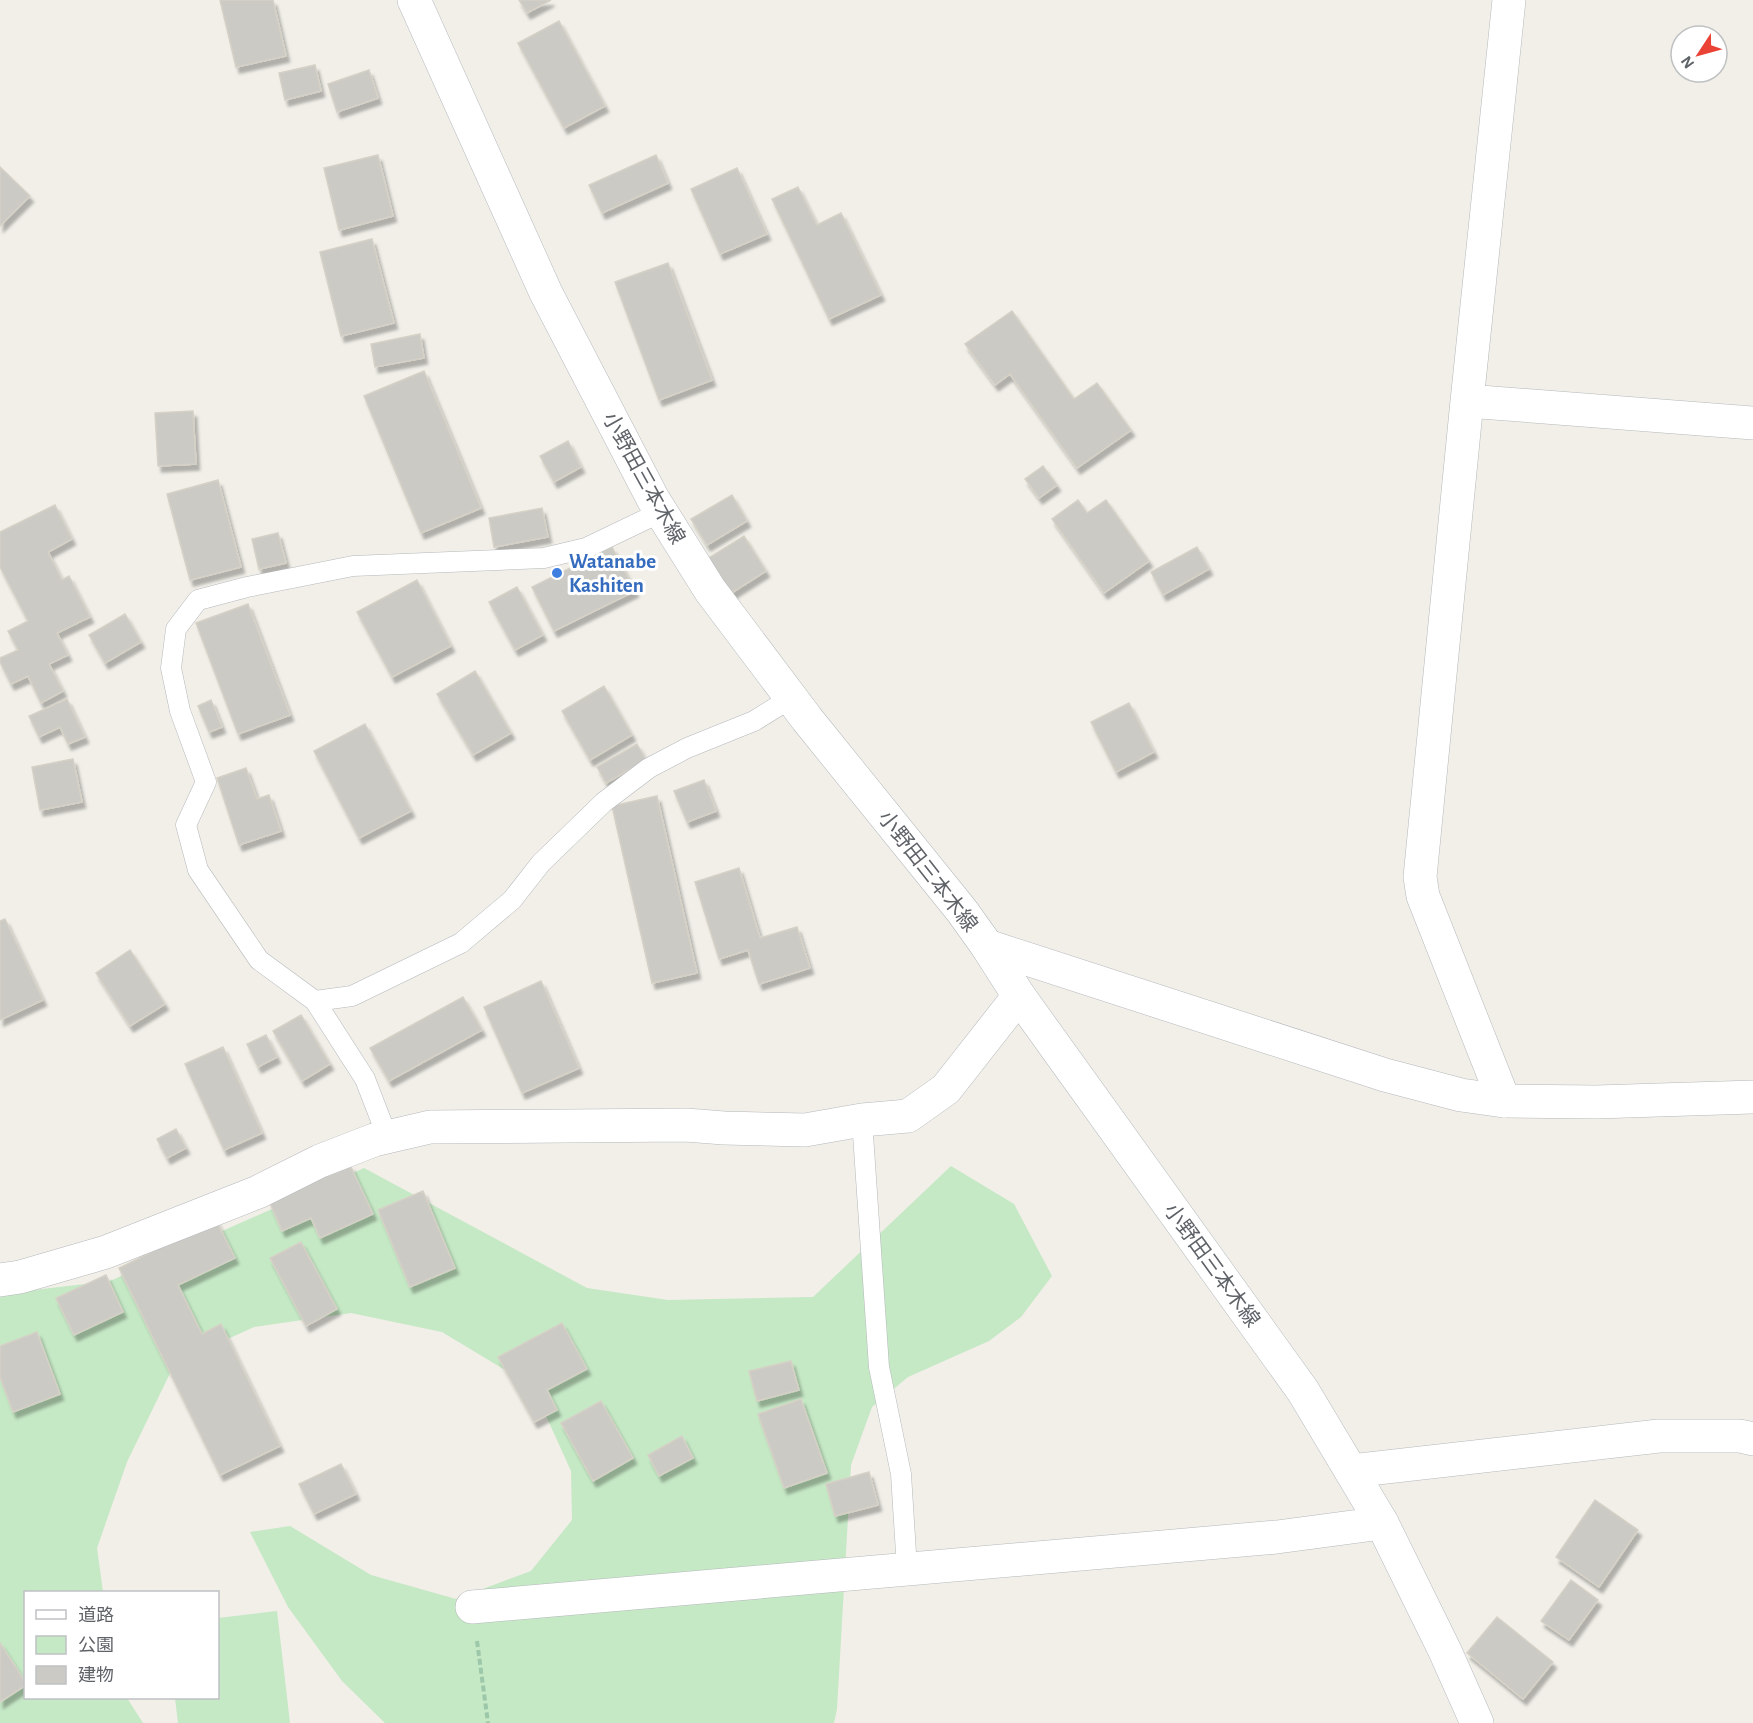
<svg xmlns="http://www.w3.org/2000/svg" width="1753" height="1723" font-family="'Alegreya Sans','Noto Sans JP',sans-serif">
<defs>
<filter id="shadow"><feDropShadow dx="3.5" dy="6" stdDeviation="1.5" flood-color="#0004"/></filter>
</defs>
<rect width="100%" height="100%" fill="#f1efe8"/>
<path fill="#c5e8c5" d="M 951,1166 L 1014,1204 L 1052,1276 L 1021,1317 L 989,1341 L 908,1377 L 872,1407 L 851,1465 L 837,1709 L 834,1723 L 385,1723 L 342,1681 L 288,1607 L 250,1532 L 290,1526 L 371,1575 L 456,1599 L 531,1571 L 572,1520 L 571,1471 L 547,1418 L 505,1370 L 442,1332 L 351,1313 L 254,1327 L 175,1363 L 127,1462 L 97,1548 L 103,1592 L 26,1592 L 26,1698 L 127,1698 L 143,1723 L 0,1723 L 0,1294 L 110,1281 L 364,1168 L 587,1288 L 668,1300 L 813,1297 Z
M 277,1611 L 290,1723 L 178,1723 L 175,1698 L 218,1698 L 218,1618 Z"/>
<path fill="#cccac5" stroke="#d6d1c6" stroke-width="1.5" filter="url(#shadow)" d="M 220,0 L 273,0 L 286,56 L 236,67 Z
M 519,0 L 551,0 L 527,13 Z
M 559,21 L 605,106 L 564,128 L 518,43 Z
M 315,65 L 321,91 L 285,100 L 279,73 Z
M 369,70 L 378,98 L 337,112 L 328,84 Z
M 378,155 L 393,216 L 339,230 L 324,168 Z
M 656,155 L 668,183 L 602,213 L 589,185 Z
M 0,167 L 30,196 L 0,226 Z
M 737,168 L 767,234 L 720,254 L 691,189 Z
M 798,187 L 817,225 L 841,213 L 881,295 L 829,319 L 772,199 Z
M 372,239 L 394,323 L 341,336 L 320,252 Z
M 668,263 L 712,380 L 659,400 L 615,282 Z
M 1012,311 L 1074,399 L 1097,383 L 1131,430 L 1077,468 L 1010,374 L 995,385 L 965,344 Z
M 420,334 L 424,358 L 375,367 L 371,344 Z
M 424,371 L 481,508 L 421,533 L 364,396 Z
M 193,411 L 196,464 L 158,466 L 155,413 Z
M 568,441 L 581,467 L 554,482 L 540,456 Z
M 1043,466 L 1057,485 L 1039,498 L 1025,479 Z
M 218,480 L 241,567 L 190,580 L 167,494 Z
M 732,495 L 747,521 L 707,545 L 691,519 Z
M 1078,500 L 1087,513 L 1106,500 L 1149,561 L 1104,593 L 1052,519 Z
M 55,505 L 72,539 L 48,552 L 62,580 L 69,576 L 90,617 L 57,633 L 68,655 L 49,664 L 63,691 L 41,703 L 28,676 L 11,684 L 0,662 L 0,658 L 18,650 L 8,631 L 28,621 L 0,567 L 0,532 Z
M 542,508 L 548,537 L 494,547 L 489,518 Z
M 278,533 L 286,563 L 259,569 L 252,539 Z
M 744,536 L 766,571 L 730,594 L 707,559 Z
M 612,547 L 635,591 L 554,631 L 532,587 Z
M 1197,547 L 1209,569 L 1163,595 L 1151,572 Z
M 417,580 L 451,646 L 392,677 L 357,612 Z
M 517,587 L 543,635 L 515,650 L 489,602 Z
M 248,604 L 290,715 L 238,734 L 196,623 Z
M 125,614 L 141,642 L 105,663 L 89,635 Z
M 475,671 L 511,733 L 473,755 L 437,694 Z
M 604,686 L 632,735 L 590,760 L 562,711 Z
M 67,699 L 85,737 L 68,744 L 60,727 L 39,737 L 29,716 Z
M 211,700 L 222,727 L 209,732 L 198,706 Z
M 1129,703 L 1154,752 L 1116,772 L 1091,722 Z
M 365,724 L 411,811 L 359,838 L 314,751 Z
M 637,744 L 646,760 L 606,783 L 597,767 Z
M 73,759 L 82,802 L 40,810 L 32,767 Z
M 246,768 L 257,799 L 269,795 L 281,831 L 239,845 L 217,778 Z
M 704,780 L 716,811 L 687,822 L 674,791 Z
M 657,796 L 697,973 L 652,983 L 612,806 Z
M 739,868 L 760,938 L 797,927 L 810,968 L 759,984 L 748,950 L 719,959 L 695,882 Z
M 5,919 L 43,1000 L 0,1020 L 0,921 Z
M 130,950 L 165,1004 L 130,1026 L 96,973 Z
M 541,981 L 579,1068 L 522,1093 L 484,1007 Z
M 463,997 L 482,1030 L 389,1081 L 370,1048 Z
M 301,1015 L 330,1064 L 302,1081 L 273,1031 Z
M 266,1035 L 277,1057 L 258,1067 L 247,1044 Z
M 223,1047 L 262,1133 L 224,1150 L 185,1064 Z
M 176,1129 L 186,1148 L 167,1158 L 157,1139 Z
M 350,1165 L 373,1214 L 320,1238 L 311,1218 L 282,1231 L 269,1201 Z
M 423,1191 L 455,1268 L 410,1287 L 378,1210 Z
M 216,1220 L 235,1258 L 178,1285 L 202,1334 L 221,1324 L 280,1446 L 220,1475 L 119,1268 Z
M 301,1242 L 337,1309 L 306,1326 L 270,1258 Z
M 106,1275 L 123,1312 L 74,1335 L 56,1298 Z
M 562,1323 L 587,1369 L 547,1390 L 557,1410 L 534,1422 L 498,1357 Z
M 37,1332 L 60,1394 L 13,1412 L 0,1377 L 0,1346 Z
M 791,1361 L 799,1390 L 757,1401 L 749,1371 Z
M 801,1399 L 827,1473 L 784,1488 L 758,1414 Z
M 601,1401 L 633,1458 L 593,1481 L 561,1423 Z
M 682,1436 L 693,1458 L 659,1476 L 648,1455 Z
M 341,1464 L 356,1494 L 314,1514 L 299,1484 Z
M 869,1472 L 878,1505 L 835,1516 L 826,1484 Z
M 1595,1500 L 1638,1530 L 1599,1587 L 1556,1557 Z
M 1571,1580 L 1598,1600 L 1569,1640 L 1541,1621 Z
M 1497,1617 L 1553,1662 L 1523,1699 L 1467,1653 Z
M 0,1643 L 26,1683 L 26,1685 L 0,1702 Z"/>
<g fill="none" stroke-linecap="round" stroke-linejoin="round">
<defs>
<path id="service" d="M 315,1001 L 352,996 L 461,943 L 512,900 L 541,863 L 604,802 L 649,768 L 687,748 L 754,721 L 791,698
M 862,1120 L 879,1367 L 901,1474 L 907,1569
M 387,1136 L 365,1079 L 315,1001 L 259,960 L 198,870 L 186,825 L 206,782 L 180,711 L 171,668 L 176,629 L 198,600 L 247,587 L 353,566 L 544,558 L 586,548 L 661,512"/>
<path id="minor" d="M 1467,401 L 1753,423
M 1504,1101 L 1423,896 L 1420,877 L 1467,401 L 1509,0
M 0,1280 L 20,1277 L 106,1252 L 258,1192 L 320,1161 L 374,1140 L 430,1127 L 686,1125 L 724,1128 L 805,1130 L 862,1120 L 908,1116 L 946,1089 L 1019,996
M 1351,1471 L 1659,1436 L 1740,1436 L 1753,1439
M 472,1607 L 1277,1537 L 1382,1523"/>
<path id="tertiary" d="M 987,946 L 1385,1075 L 1461,1095 L 1504,1101 L 1596,1102 L 1753,1097"/>
<path id="secondary" d="M 414,0 L 546,293 L 653,499 L 710,590 L 807,719 L 962,911 L 987,946 L 1019,996 L 1303,1391 L 1382,1523 L 1445,1651 L 1477,1723"/>
</defs>
<use href="#service" stroke="#b5b8bc" stroke-width="21"/>
<use href="#minor" stroke="#b5b8bc" stroke-width="34"/>
<use href="#tertiary" stroke="#b5b8bc" stroke-width="34"/>
<use href="#secondary" stroke="#b6babf" stroke-width="34"/>
<path stroke="#9cc7a9" stroke-width="4" stroke-dasharray="6 3" stroke-linecap="butt" d="M 477,1641 L 488,1723"/>
<use href="#service" stroke="#fff" stroke-width="20"/>
<use href="#minor" stroke="#fff" stroke-width="33"/>
<use href="#tertiary" stroke="#fff" stroke-width="33"/>
<use href="#secondary" stroke="#fff" stroke-width="33"/>
</g>
<circle fill="#3f7fe0" stroke="#fff" stroke-width="2" cx="557" cy="573" r="6"/>
<g text-anchor="middle" stroke-width="6" stroke-linejoin="round" paint-order="stroke">
<g font-size="21" fill="#5f6368" stroke="#fff">
<text transform="translate(644 478) rotate(61)" y="7">小野田三本木線</text>
<text transform="translate(928 871) rotate(52)" y="7">小野田三本木線</text>
<text transform="translate(1212 1265) rotate(54)" y="7">小野田三本木線</text>
</g>
<g font-size="21" font-weight="bold" fill="#366cbe" stroke="#fff" text-anchor="start">
<text x="569" y="568">Watanabe<tspan x="569" dy="24">Kashiten</tspan></text>
</g>
</g>
<rect x="24" y="1591" width="195" height="108" fill="#ffffff" stroke="#bfc1c3" stroke-width="1.5"/>
<rect x="36" y="1610" width="30" height="9" fill="#ffffff" stroke="#bfc1c3" stroke-width="1.5"/>
<text x="78" y="1621" font-size="18" fill="#5f6368">道路</text>
<rect x="36" y="1636" width="30" height="18" fill="#c5e8c5" stroke="#bfc1c3" stroke-width="1.5"/>
<text x="78" y="1651" font-size="18" fill="#5f6368">公園</text>
<rect x="36" y="1666" width="30" height="18" fill="#cccac5" stroke="#bfc1c3" stroke-width="1.5"/>
<text x="78" y="1681" font-size="18" fill="#5f6368">建物</text>
<g transform="translate(1699 54) rotate(234)"><circle r="28" fill="#ffffff" stroke="#bfc1c3" stroke-width="1.5"/>
<path d="M0-4.5L10 22L0 15L-10 22Z" fill="#ea4335"/>
<text y="-9" font-size="16" font-weight="bold" text-anchor="middle" fill="#5f6368">N</text>
</g>
</svg>
